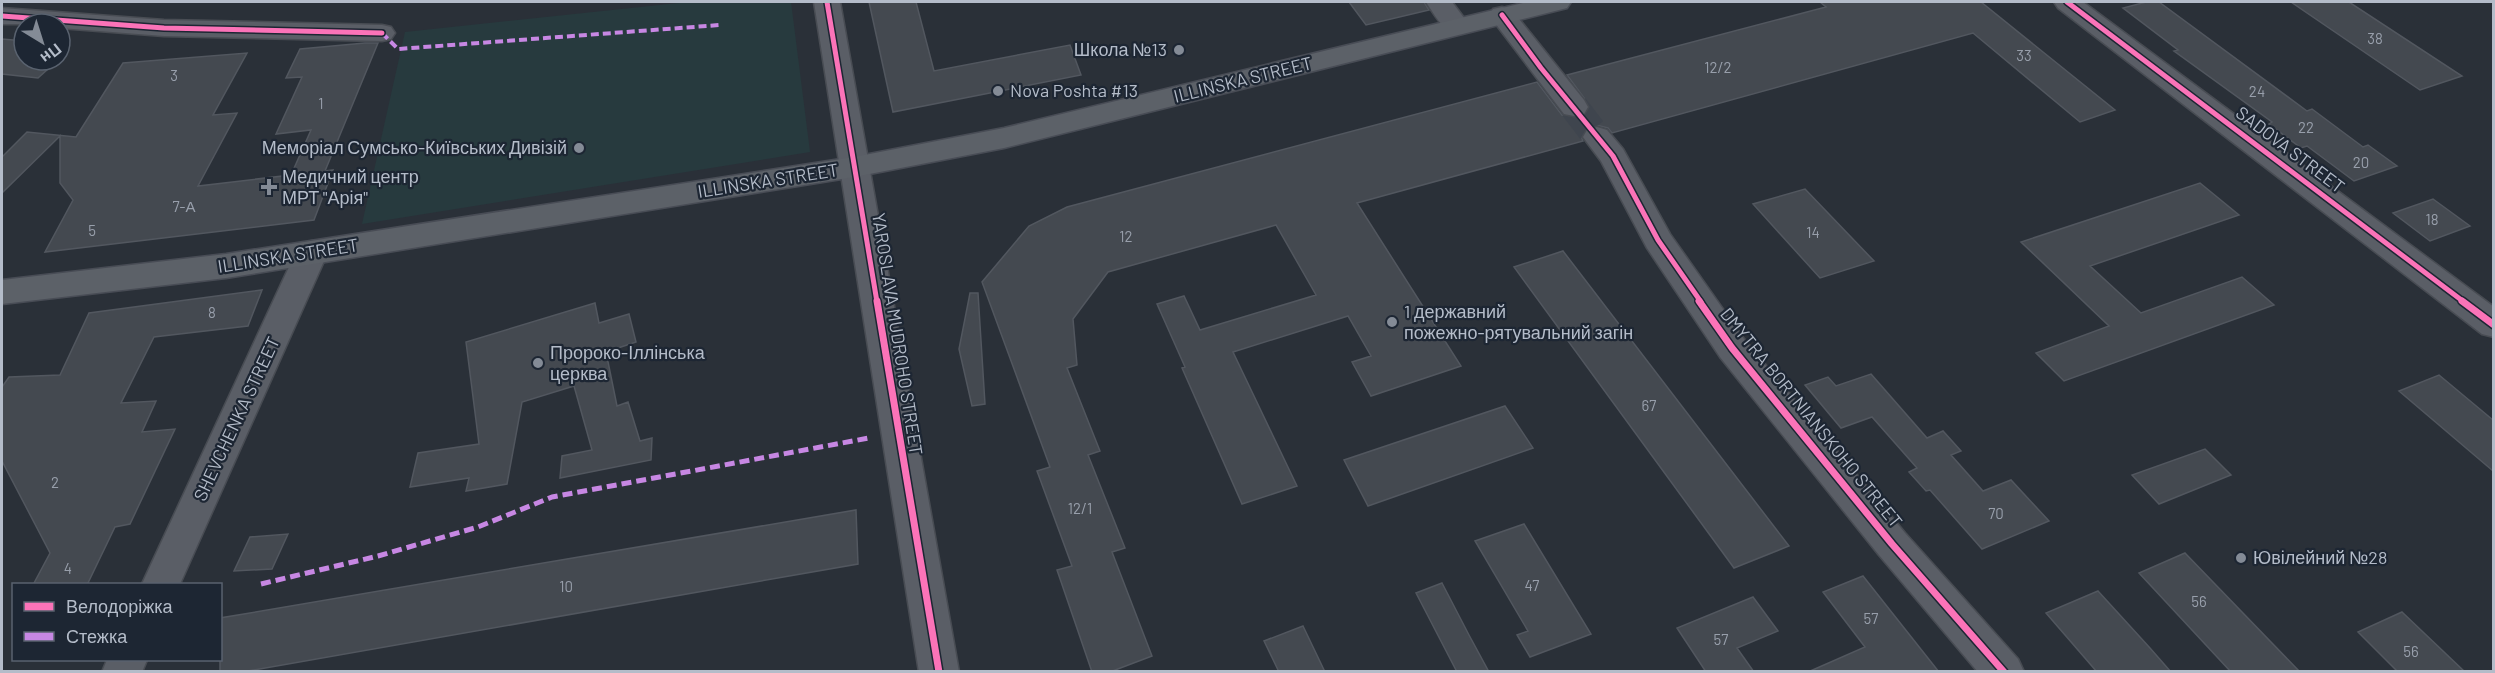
<svg xmlns="http://www.w3.org/2000/svg" width="2495" height="673" font-family="Barlow,sans-serif">
<rect width="100%" height="100%" fill="#2a3038"/>
<path fill="#273a3e" d="M 688,2 L 791,2 L 810,152 L 362,224 L 405,32 Z"/>
<path fill="#444950" stroke="#52575f" stroke-width="1.5" d="M 869,2 L 916,2 L 934,71 L 1070,45 L 1081,75 L 893,112 Z
M 1349,2 L 1424,2 L 1429,10 L 1366,25 Z
M 1820,2 L 1981,2 L 2115,110 L 2080,122 L 1973,33 L 1612,133 L 1608,128 L 1596,125 L 1585,129 L 1581,136 L 1583,141 L 1357,203 L 1461,366 L 1371,396 L 1352,362 L 1371,356 L 1348,316 L 1233,352 L 1297,486 L 1242,504 L 1182,368 L 1185,367 L 1157,304 L 1184,296 L 1200,330 L 1316,295 L 1276,225 L 1108,272 L 1073,319 L 1077,365 L 1067,368 L 1100,451 L 1088,455 L 1125,548 L 1112,552 L 1152,656 L 1110,672 L 1092,672 L 1057,570 L 1072,566 L 1037,471 L 1050,467 L 982,282 L 1029,226 L 1067,207 L 1537,82 L 1562,115 L 1574,118 L 1584,116 L 1590,106 L 1567,75 L 1826,7 Z
M 2146,2 L 2159,2 L 2307,111 L 2312,109 L 2363,147 L 2368,145 L 2397,166 L 2354,181 L 2307,146 L 2301,148 L 2269,124 L 2272,122 L 2174,51 L 2178,50 L 2123,8 Z
M 2291,2 L 2349,2 L 2462,76 L 2420,90 Z
M 2,39 L 24,41 L 24,60 L 58,60 L 38,78 L 2,74 Z
M 365,43 L 378,43 L 325,171 L 333,170 L 314,220 L 45,252 L 73,200 L 60,183 L 60,136 L 2,193 L 2,157 L 27,132 L 76,137 L 123,63 L 247,53 L 213,115 L 237,113 L 198,186 L 291,175 L 311,130 L 276,134 L 302,77 L 286,78 L 300,49 Z
M 2200,183 L 2239,215 L 2090,266 L 2141,313 L 2242,277 L 2274,305 L 2064,381 L 2036,353 L 2109,326 L 2021,242 Z
M 1805,189 L 1874,261 L 1820,278 L 1753,204 Z
M 2433,199 L 2470,226 L 2430,241 L 2393,213 Z
M 1563,251 L 1789,546 L 1734,568 L 1514,267 Z
M 262,290 L 248,326 L 154,337 L 121,403 L 156,401 L 142,432 L 175,429 L 130,524 L 115,527 L 87,585 L 33,585 L 50,553 L 2,461 L 2,387 L 9,377 L 60,375 L 89,313 Z
M 970,293 L 978,293 L 985,404 L 972,406 L 959,349 Z
M 595,303 L 599,323 L 629,314 L 636,342 L 606,352 L 617,406 L 628,402 L 640,441 L 652,438 L 651,460 L 560,478 L 562,456 L 592,450 L 574,386 L 522,402 L 507,484 L 466,491 L 469,478 L 410,487 L 418,453 L 479,444 L 466,342 Z
M 1871,374 L 1927,438 L 1943,431 L 1961,451 L 1951,455 L 1983,491 L 2011,480 L 2049,521 L 1982,549 L 1930,490 L 1926,491 L 1909,472 L 1917,468 L 1872,417 L 1841,428 L 1805,385 L 1828,377 L 1836,386 Z
M 2439,375 L 2493,420 L 2493,471 L 2399,391 Z
M 1505,406 L 1533,448 L 1368,506 L 1344,460 Z
M 2205,449 L 2231,475 L 2159,504 L 2132,475 Z
M 856,510 L 858,564 L 242,672 L 220,672 L 220,618 Z
M 1524,524 L 1591,634 L 1530,657 L 1517,635 L 1528,631 L 1475,541 Z
M 288,534 L 272,569 L 234,571 L 250,537 Z
M 2185,553 L 2300,672 L 2231,672 L 2139,573 Z
M 1863,576 L 1939,672 L 1808,672 L 1865,647 L 1823,592 Z
M 1442,583 L 1469,635 L 1489,672 L 1457,672 L 1416,593 Z
M 2098,591 L 2150,648 L 2171,672 L 2097,672 L 2046,613 Z
M 1753,597 L 1778,631 L 1737,648 L 1754,672 L 1706,672 L 1677,628 Z
M 2402,612 L 2465,672 L 2398,672 L 2358,632 Z
M 1303,626 L 1325,672 L 1279,672 L 1264,641 Z"/>
<g fill="none" stroke-linecap="round" stroke-linejoin="round">
<path stroke="#3f454e" stroke-width="29" stroke-dasharray="29 14" stroke-linecap="butt" d="M 1574,107 L 1597,137"/>
<defs>
<path id="minor" d="M 814,2 L 840,2 L 959,672 L 919,672 Z
M 1426,2 L 1452,2 L 1470,26 L 1466,32 C 1445,37 1437,18 1426,2 Z
M 2054,2 L 2083,2 L 2494,307 L 2494,337 L 2482,334 L 2058,8 Z
M 1502,7 L 1511,9 L 1584,100 L 1588,107 L 1584,114 L 1574,116 L 1564,114 L 1489,15 L 1493,9 Z
M 2,8 L 164,20 L 382,25 L 391,27 L 395,33 L 391,39 L 382,41 L 164,36 L 60,28 L 60,24 L 2,24 Z
M 1597,127 L 1607,130 L 1623,149 L 1670,234 L 1744,339 L 1905,533 L 2018,659 L 2024,672 L 1978,672 L 1879,555 L 1720,357 L 1647,248 L 1601,161 L 1583,137 L 1587,130 Z
M 312,241 L 323,244 L 328,252 L 180,584 L 142,584 L 296,252 L 301,244 Z
M 107,660 L 147,660 L 142,672 L 102,672 Z"/>
<path id="major" d="M 1527,2 L 1571,2 L 1567,8 L 1004,148 L 854,177 L 226,278 L 2,304 L 2,280 L 226,254 L 854,157 L 1004,128 Z"/>
</defs>
<use href="#minor" stroke="#484c53" stroke-width="3"/>
<use href="#major" stroke="#484c55" stroke-width="3"/>
<use href="#minor" fill="#5a5e66" fill-rule="evenodd"/>
<use href="#major" fill="#5c6168" fill-rule="evenodd"/>
<path stroke="#c787e3" stroke-width="4" stroke-dasharray="8 4" stroke-linecap="butt" d="M 382,33 L 398,49 L 720,25"/>
<path stroke="#c787e3" stroke-width="5" stroke-dasharray="10 5" stroke-linecap="butt" d="M 261,584 L 378,556 L 478,527 L 552,497 L 869,438"/>
<defs>
<path id="cycleway-far1" d="M 827,2 L 877,302
M 2067,2 L 2464,302
M 1502,15 L 1541,68 L 1613,156 L 1658,240 L 1701,302
M 2,16 L 164,28 L 382,33"/>
<path id="cycleway" d="M 877,301 L 939,672
M 1699,301 L 1732,348 L 1892,544 L 2004,672
M 2462,301 L 2494,325"/>
</defs>
<use href="#cycleway-far1" stroke="#1d2633" stroke-width="8"/>
<use href="#cycleway" stroke="#1d2633" stroke-width="10"/>
<use href="#cycleway-far1" stroke="#fb73b8" stroke-width="5"/>
<use href="#cycleway" stroke="#fb73b8" stroke-width="7"/>
</g>
<g fill="#848b96" stroke="#1d2633" stroke-width="2">
<circle cx="1179" cy="50" r="6"/>
<circle cx="998" cy="91" r="6"/>
<circle cx="579" cy="148" r="6"/>
<path d="M266 178h6v6h6v6h-6v6h-6v-6h-6v-6h6z"/>
<circle cx="1392" cy="322" r="6"/>
<circle cx="538" cy="363" r="6"/>
<circle cx="2241" cy="558" r="6"/>
</g>
<g text-anchor="middle" stroke-width="4.5" stroke-linejoin="round" paint-order="stroke">
<g font-size="15" fill="#989fab">
<text x="2375" y="44">38</text>
<text x="2024" y="61">33</text>
<text x="1718" y="73">12/2</text>
<text x="174" y="81">3</text>
<text x="2257" y="97">24</text>
<text x="321" y="109">1</text>
<text x="2306" y="133">22</text>
<text x="2361" y="168">20</text>
<text x="184" y="212">7-А</text>
<text x="2432" y="225">18</text>
<text x="92" y="236">5</text>
<text x="1813" y="238">14</text>
<text x="1126" y="242">12</text>
<text x="212" y="318">8</text>
<text x="1649" y="411">67</text>
<text x="55" y="488">2</text>
<text x="1080" y="514">12/1</text>
<text x="1996" y="519">70</text>
<text x="68" y="574">4</text>
<text x="1532" y="591">47</text>
<text x="566" y="592">10</text>
<text x="2199" y="607">56</text>
<text x="1871" y="624">57</text>
<text x="1721" y="645">57</text>
<text x="2411" y="657">56</text>
</g>
<g font-size="18" fill="#b4bcc9" stroke="#1d2633" text-anchor="start">
<text x="1167" y="56" text-anchor="end">Школа №13</text>
<text x="1010" y="97">Nova Poshta #13</text>
<text x="567" y="154" text-anchor="end">Меморіал Сумсько-Київських Дивізій</text>
<text x="282" y="183">Медичний центр<tspan x="282" dy="21">МРТ "Арія"</tspan></text>
<text x="1404" y="318">1 державний<tspan x="1404" dy="21">пожежно-рятувальний загін</tspan></text>
<text x="550" y="359">Пророко-Іллінська<tspan x="550" dy="21">церква</tspan></text>
<text x="2253" y="564">Ювілейний №28</text>
</g>
<g font-size="18" fill="#b4bcc9" stroke="#1d2633">
<text transform="translate(1243 80) rotate(-14)" y="6">ILLINSKA STREET</text>
<text transform="translate(2290 150) rotate(37)" y="6">SADOVA STREET</text>
<text transform="translate(768 181) rotate(-9)" y="6">ILLINSKA STREET</text>
<text transform="translate(288 256) rotate(-9)" y="6">ILLINSKA STREET</text>
<text transform="translate(897 334) rotate(81)" y="6">YAROSLAVA MUDROHO STREET</text>
<text transform="translate(1811 418) rotate(51)" y="6">DMYTRA BORTNIANSKOHO STREET</text>
<text transform="translate(237 419) rotate(-65)" y="6">SHEVCHENKA STREET</text>
</g>
</g>
<rect width="2495" height="673" fill="none" stroke="#b4bcc9" stroke-width="6"/>
<rect x="12" y="583" width="210" height="78" fill="#1d2633" stroke="#59626f" stroke-width="1.5"/>
<rect x="24" y="602" width="30" height="9" fill="#fb73b8" stroke="#59626f" stroke-width="1.5"/>
<text x="66" y="613" font-size="18" fill="#b4bcc9">Велодоріжка</text>
<rect x="24" y="632" width="30" height="9" fill="#c787e3" stroke="#59626f" stroke-width="1.5"/>
<text x="66" y="643" font-size="18" fill="#b4bcc9">Стежка</text>
<g transform="translate(42 42) rotate(142)"><circle r="28" fill="#1d2633" stroke="#59626f" stroke-width="1.5"/>
<path d="M0-4.5L10 22L0 15L-10 22Z" fill="#848b96"/>
<text y="-9" font-size="16" font-weight="bold" text-anchor="middle" fill="#b4bcc9">Пн</text>
</g>
</svg>
